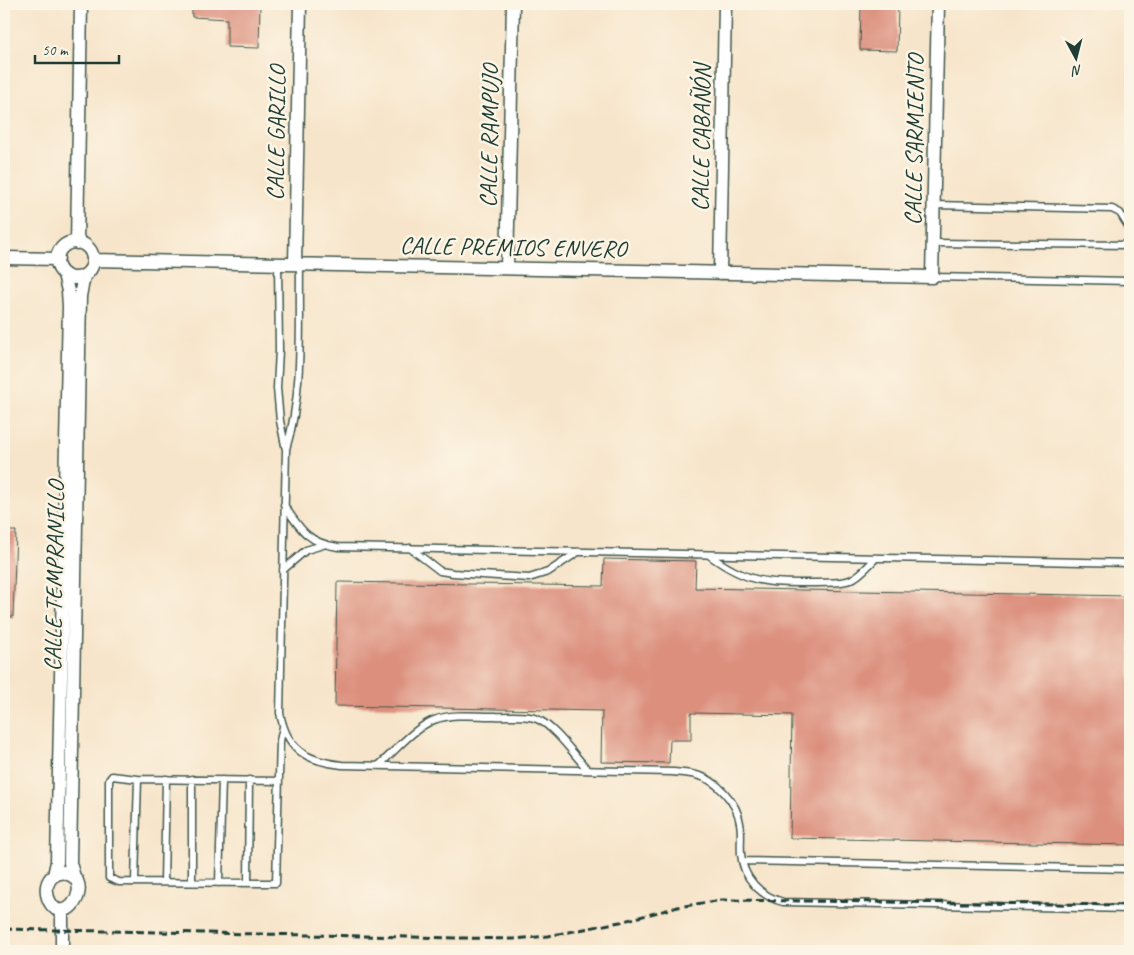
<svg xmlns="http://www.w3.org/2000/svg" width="1134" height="955" font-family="Caveat,sans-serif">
<rect width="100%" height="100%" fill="#fcf5e5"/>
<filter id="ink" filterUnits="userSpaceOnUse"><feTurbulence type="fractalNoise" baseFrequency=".02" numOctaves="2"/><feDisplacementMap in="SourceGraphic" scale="10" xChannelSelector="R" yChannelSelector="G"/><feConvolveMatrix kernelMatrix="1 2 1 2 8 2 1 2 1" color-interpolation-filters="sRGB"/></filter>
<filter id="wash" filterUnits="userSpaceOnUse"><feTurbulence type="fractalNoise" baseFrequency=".0096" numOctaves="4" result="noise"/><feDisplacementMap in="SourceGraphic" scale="20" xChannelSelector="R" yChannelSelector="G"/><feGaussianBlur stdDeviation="1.12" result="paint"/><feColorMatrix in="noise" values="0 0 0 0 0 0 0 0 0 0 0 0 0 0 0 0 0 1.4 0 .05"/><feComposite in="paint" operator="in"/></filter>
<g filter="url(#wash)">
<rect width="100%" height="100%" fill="#f7e5cb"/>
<g id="blocks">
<path fill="#dc8f7d" d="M 192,4 L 260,4 L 259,48 L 227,47 L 227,19 L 192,17 Z
M 861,4 L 898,4 L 897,51 L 860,50 Z
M 4,531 L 16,531 L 13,617 L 4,617 Z
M 604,559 L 696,561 L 695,588 L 1130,596 L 1130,845 L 790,838 L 792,715 L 691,713 L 691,740 L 670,740 L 669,763 L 601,762 L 602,711 L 335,706 L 337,582 L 603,586 Z"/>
</g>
</g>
<g filter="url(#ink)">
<use href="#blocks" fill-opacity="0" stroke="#3f564b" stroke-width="1"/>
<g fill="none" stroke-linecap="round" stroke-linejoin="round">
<defs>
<path id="service" d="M 934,205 L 1112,209 L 1120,213 L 1130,229
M 933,243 L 1130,245
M 278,264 L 279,350 L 277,388 L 280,421 L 286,450 L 280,713 C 287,750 306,761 342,765 L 673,772 C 680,773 688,773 696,775 C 716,779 737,802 740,823 C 742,833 740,844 741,854 C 743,878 760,896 783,902 L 1130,909
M 932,277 L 1130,281
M 286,449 C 304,392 299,324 300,264
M 284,505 C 300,529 308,543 338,547 L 1130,563
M 410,548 L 440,571 L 453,573 L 529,578 L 548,572 L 578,552
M 709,555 C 748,584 768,583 815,583 C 826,582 840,584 850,580 C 860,576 869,565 876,558
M 283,570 L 306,550 L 323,545
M 378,766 C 394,752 415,727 434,720 C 453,713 475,716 495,716 C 507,717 525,714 537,719 C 553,725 576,757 588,770
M 279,781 L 138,779 L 112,776 L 109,780 L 109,878 L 119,882 L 276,883 L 280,741 L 283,727
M 742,861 L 1130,869
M 135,881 L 138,779
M 164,882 L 166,779
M 192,882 L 192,779
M 219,883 L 222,780
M 248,883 L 249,780"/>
<path id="minor" d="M57 260a18 18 0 1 1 36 0a18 18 0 1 1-36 0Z
M 77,243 L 81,4
M 4,258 L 58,259
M 93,260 L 932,277 L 938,4
M 295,264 L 300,4
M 507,268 L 513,4
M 720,273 L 725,4
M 64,872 C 67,874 72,875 75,878 C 88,894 64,924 51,904 C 47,898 46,893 47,886 C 49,876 56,874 64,872 Z
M 54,875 L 57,862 L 69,306 L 68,291 L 64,274
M 74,877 L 70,863 L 80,296 L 84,276
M 62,910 L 62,951"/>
</defs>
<use href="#service" stroke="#3f564b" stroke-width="9"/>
<use href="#minor" stroke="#3f564b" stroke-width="15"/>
<use href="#service" stroke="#fff" stroke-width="6"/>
<use href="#minor" stroke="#fff" stroke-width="12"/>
<path stroke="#1f3d34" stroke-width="3" stroke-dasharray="8 4" stroke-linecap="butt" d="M 4,929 L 513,939 L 548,936 L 620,922 L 678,907 L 722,900 L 1130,905"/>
</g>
</g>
<g text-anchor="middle" stroke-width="5" stroke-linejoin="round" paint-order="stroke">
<g font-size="24" fill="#1f3d34" stroke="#fcf5e5">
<text transform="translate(276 133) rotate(-89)" y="8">CALLE GARILLO</text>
<text transform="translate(489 136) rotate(-89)" y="8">CALLE RAMPUJO</text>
<text transform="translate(701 138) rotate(-89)" y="8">CALLE CABAÑÓN</text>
<text transform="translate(914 140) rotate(-89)" y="8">CALLE SARMIENTO</text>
<text transform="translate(513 247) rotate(1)" y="8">CALLE PREMIOS ENVERO</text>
<text transform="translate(54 576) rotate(-89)" y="8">CALLE TEMPRANILLO</text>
</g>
</g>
<rect width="1134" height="955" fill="none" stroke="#fcf5e5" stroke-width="20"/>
<g transform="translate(1076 58) rotate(173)" stroke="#fcf5e5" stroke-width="4" paint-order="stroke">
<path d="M0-4L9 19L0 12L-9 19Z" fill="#1f3d34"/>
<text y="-8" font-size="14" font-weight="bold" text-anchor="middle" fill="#1f3d34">N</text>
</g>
<path d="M35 55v8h84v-8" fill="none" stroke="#1f3d34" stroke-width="2.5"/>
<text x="42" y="55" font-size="15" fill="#1f3d34" stroke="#fcf5e5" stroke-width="4" paint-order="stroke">50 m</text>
</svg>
